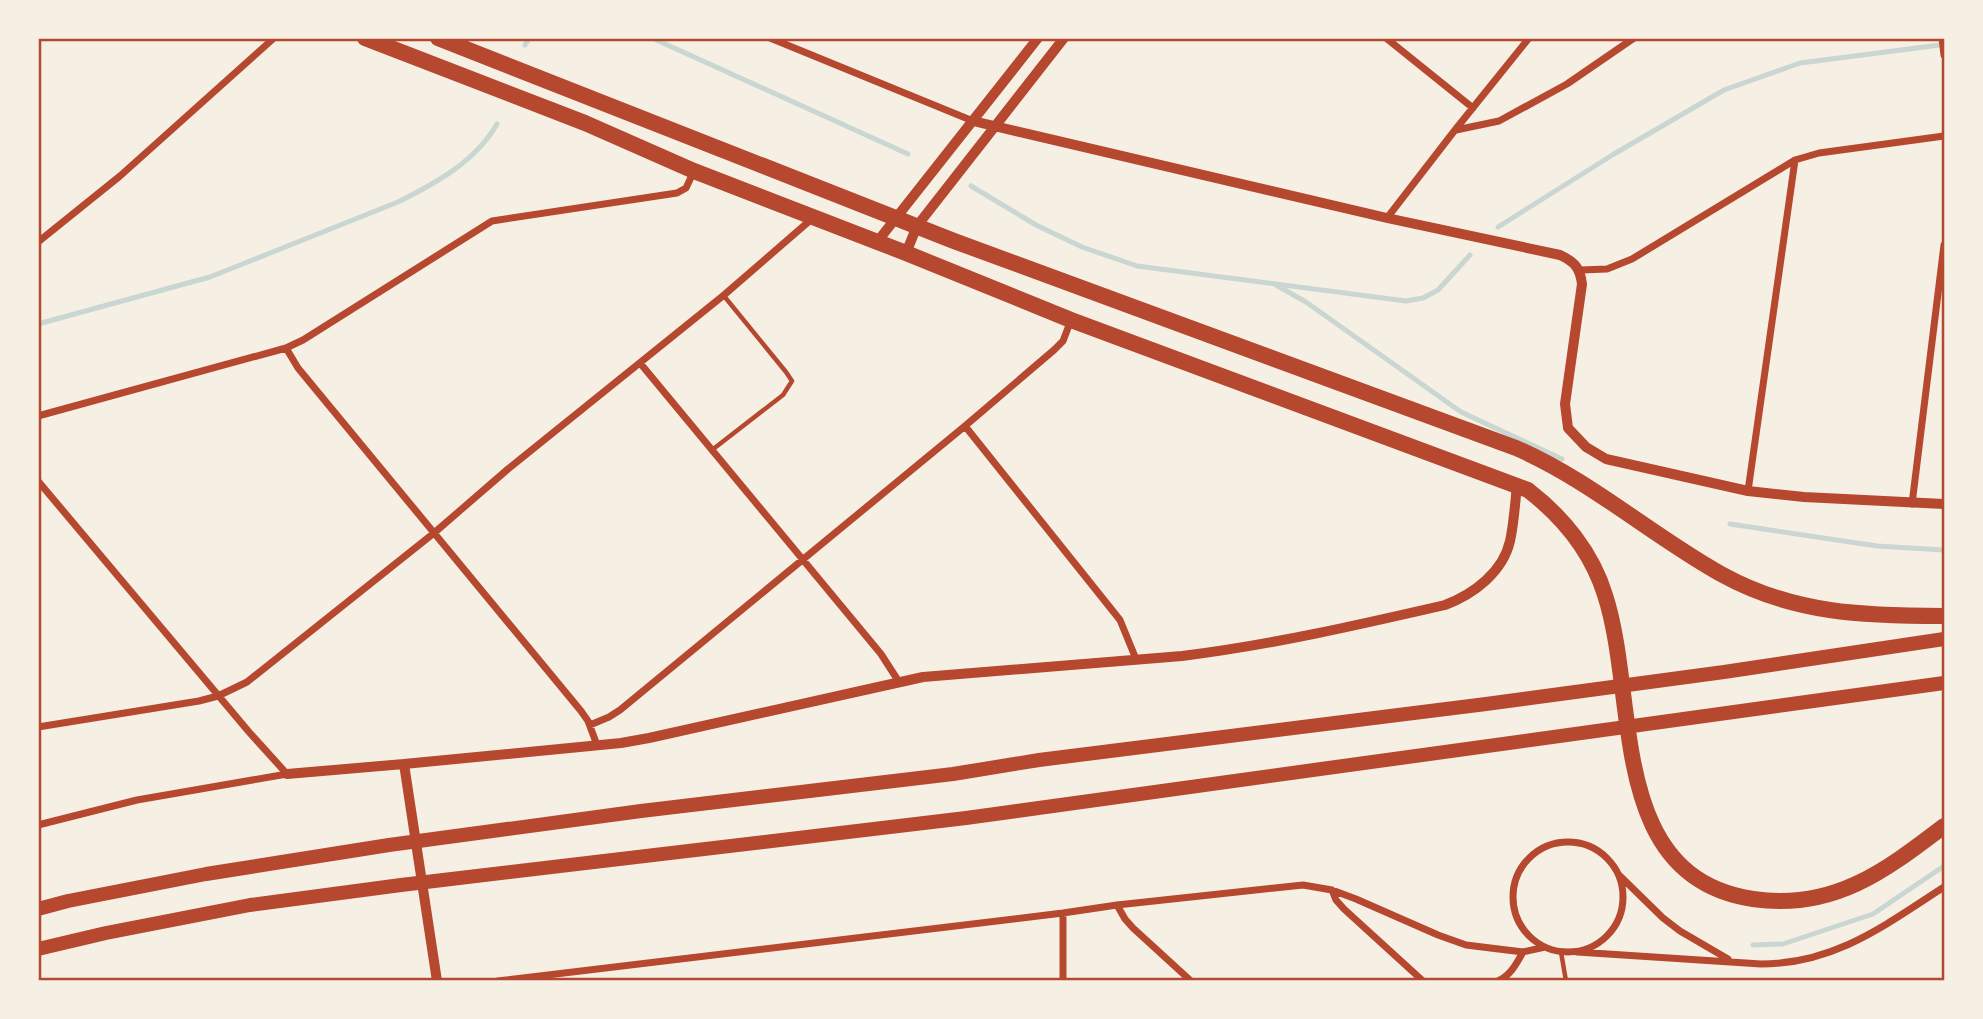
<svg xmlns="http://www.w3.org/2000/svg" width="1983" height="1019" font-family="'Libre Baskerville',serif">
<rect width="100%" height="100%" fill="#f6efe4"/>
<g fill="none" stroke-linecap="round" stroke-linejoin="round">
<path stroke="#c9d6d2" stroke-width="5" d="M 652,38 L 908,154
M 525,45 L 529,38
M 971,186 L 1036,225 L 1082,247 L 1137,266 L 1406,301 L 1423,298 L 1438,290 L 1470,255
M 1498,227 L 1614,154 L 1724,90 L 1800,63 L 1940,45
M 1276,285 L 1306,302 L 1461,412 L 1562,459
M 38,324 L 210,277 L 398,202 C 436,183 475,162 497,124
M 1730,524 L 1877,546 L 1944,550
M 1753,945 L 1783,944 L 1873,914 L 1944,866"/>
<path stroke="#b5482f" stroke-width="4.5" d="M 712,450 L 783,395 L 792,381 L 786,372 L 724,296
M 1561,952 L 1566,981"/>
<path stroke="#b5482f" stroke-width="7" d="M 770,38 L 973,121
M 1386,38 L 1473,108
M 1942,38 L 1944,55
M 1456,130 L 1499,121 L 1567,84 L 1634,38
M 1387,218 L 1455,130 L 1529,38
M 38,242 L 120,176 L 274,38
M 1581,270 L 1607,269 L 1632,259 L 1795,160 L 1819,153 L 1944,136
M 286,348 L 298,368 L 581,711 L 588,721 L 597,745
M 640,363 L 881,654 L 899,682
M 38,416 L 286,348 L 303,340 L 492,221 L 677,193 L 686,188 L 694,171
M 965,426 L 1120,620 L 1136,659
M 38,481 L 249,732 L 287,774
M 1748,491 L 1795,160
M 1912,504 L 1944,245
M 590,725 L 609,717 L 620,710 L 965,426 L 1054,350 L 1063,341 L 1071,320
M 38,727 L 199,701 L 218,696 L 247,682 L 434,533 L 508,469 L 724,295 L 814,217
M 38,825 L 137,800 L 287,774
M1513 897a55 55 0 1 1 110 0a55 55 0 1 1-110 0Z
M 1619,875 L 1663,918 L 1680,931 L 1728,959
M 1332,890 L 1336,900 L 1344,909 L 1423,981
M 1117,905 L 1125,919 L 1133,928 L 1191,981
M 1577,952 L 1761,964 C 1835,964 1885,925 1944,887
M 498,981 L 1063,913 L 1117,905 L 1303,885 L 1332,890 L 1356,899 L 1438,935 L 1466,945 L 1523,952 L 1545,947
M 1063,981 L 1063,913
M 1498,981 C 1511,975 1516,964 1523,952"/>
<path stroke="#b5482f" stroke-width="10" d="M 973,121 L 1387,218 L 1560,255 C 1575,262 1580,268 1582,284 L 1565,404 L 1568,428 L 1586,447 L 1606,459 L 1748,491 L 1804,497 L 1944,504
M 877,242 L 1038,38
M 906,253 L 917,226 L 1064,38
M 404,764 L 437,981
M 287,774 L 404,764 L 621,743 L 649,738 L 923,677 L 1182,656 C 1271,645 1358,625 1445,605 C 1474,594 1503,572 1510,541 C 1514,523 1515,504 1517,485"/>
<path stroke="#b5482f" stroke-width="14" d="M 38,909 L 68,901 L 206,874 L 389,845 L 641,811 L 953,774 L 1039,760 L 1486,704 L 1724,672 L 1944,639
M 38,949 L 106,933 L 250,905 L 401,885 L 966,818 L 1944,683"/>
<path stroke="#b5482f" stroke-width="16" d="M 365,38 L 585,123 L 694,171 L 906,253 L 1071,320 L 1528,490 C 1563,517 1592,553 1605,595 C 1639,699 1606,877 1753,899 C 1833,911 1885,871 1944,826
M 438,38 L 954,241 L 1516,448 C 1590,480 1651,535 1721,574 C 1793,614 1865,616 1944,616"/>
</g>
<rect width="1983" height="1019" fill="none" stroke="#f6efe4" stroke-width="80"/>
<rect x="40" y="40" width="1903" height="939" fill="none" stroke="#b5482f" stroke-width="2.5"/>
</svg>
